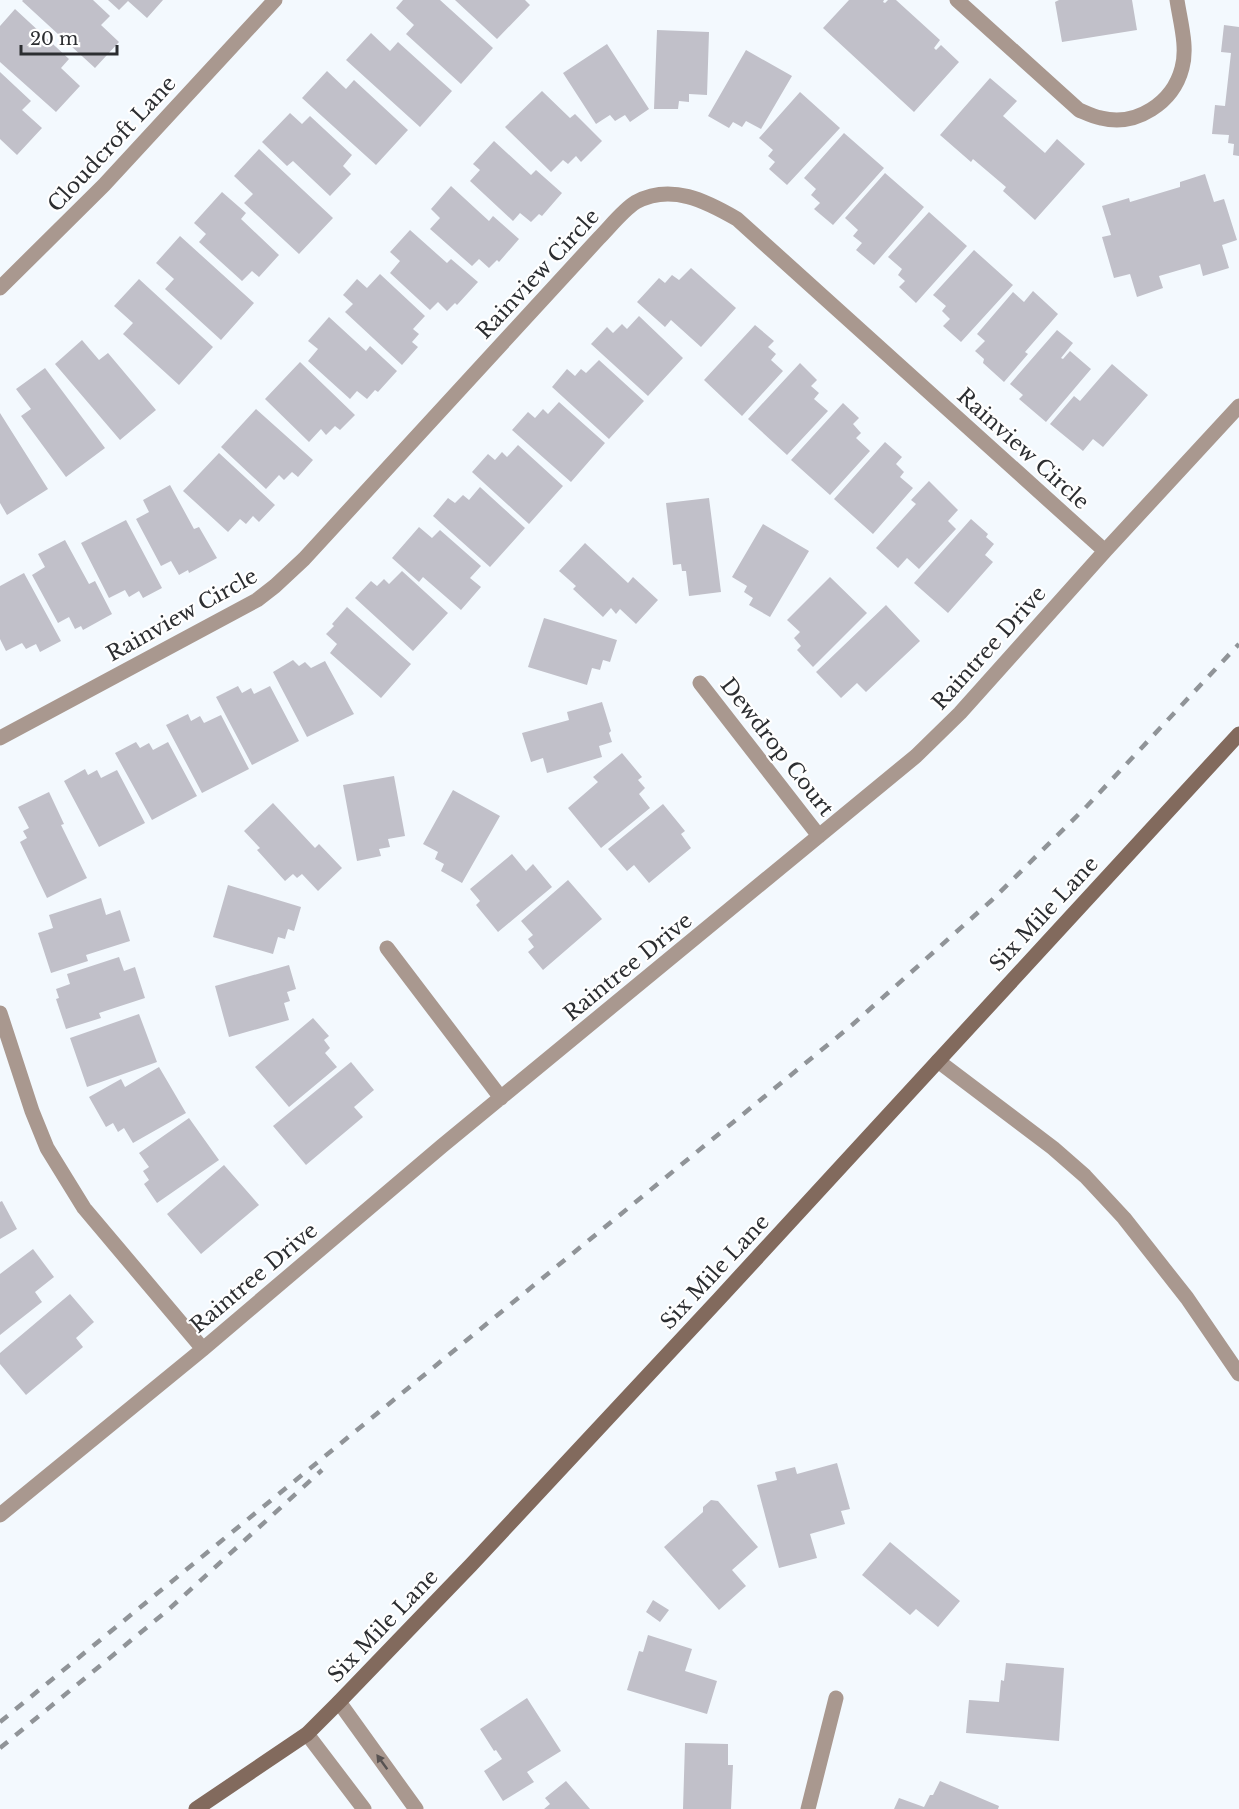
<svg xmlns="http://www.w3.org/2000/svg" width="1239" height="1809" font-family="'Libre Baskerville',serif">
<rect width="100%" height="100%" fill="#f3f9fe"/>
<path fill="#c1c0c9" d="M 23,0 L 93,0 L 110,16 L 101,25 L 119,42 L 95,68 L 22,1 Z
M 108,0 L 163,0 L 147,18 L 128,1 L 119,10 Z
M 403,0 L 440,0 L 493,48 L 461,84 L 406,34 L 414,25 L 396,8 Z
M 455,0 L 525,0 L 530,5 L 497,39 Z
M 849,0 L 884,0 L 883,2 L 885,3 L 888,0 L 896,0 L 940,40 L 934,48 L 936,50 L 941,45 L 959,62 L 914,112 L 823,28 Z
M 1059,0 L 1132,0 L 1137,30 L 1062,42 L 1055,2 Z
M 15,9 L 69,59 L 61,68 L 80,86 L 56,112 L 0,62 L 0,26 Z
M 1224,25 L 1239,27 L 1239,156 L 1233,155 L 1234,144 L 1228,143 L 1229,135 L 1212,134 L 1215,105 L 1225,106 L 1231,53 L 1221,52 Z
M 657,30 L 709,32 L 707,95 L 689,94 L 689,102 L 679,101 L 678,109 L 654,109 Z
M 371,33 L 390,51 L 398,42 L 452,91 L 420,127 L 346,60 Z
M 607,44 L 649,109 L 630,122 L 625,115 L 615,121 L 610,115 L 596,124 L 563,73 Z
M 746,50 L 792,76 L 761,129 L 746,121 L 742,127 L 733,122 L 729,128 L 708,116 Z
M 327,71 L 346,89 L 354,80 L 408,130 L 376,165 L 302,98 Z
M 0,72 L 31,101 L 22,110 L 42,128 L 17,155 L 0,139 Z
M 990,78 L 1017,101 L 1003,116 L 1045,153 L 1057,139 L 1085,164 L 1035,220 L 1003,191 L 1006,187 L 973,159 L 971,162 L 940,135 Z
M 542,91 L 570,118 L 575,114 L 602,141 L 581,162 L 576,156 L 568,164 L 563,160 L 551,172 L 505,127 Z
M 800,92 L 840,128 L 787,185 L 769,169 L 775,162 L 768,156 L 773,150 L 759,138 Z
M 290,113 L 302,124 L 310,116 L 352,155 L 343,166 L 351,174 L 330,196 L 293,161 L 287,166 L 262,142 Z
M 844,133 L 884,168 L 833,225 L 814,209 L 820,203 L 811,195 L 816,189 L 804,178 Z
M 494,141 L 531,175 L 536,170 L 562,193 L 542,216 L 539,214 L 531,222 L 520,213 L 513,221 L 470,181 L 480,170 L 473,164 Z
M 259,149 L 333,218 L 299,254 L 244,203 L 253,194 L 234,176 Z
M 885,173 L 924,207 L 874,265 L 856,250 L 862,243 L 853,236 L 858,230 L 845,218 Z
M 1205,174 L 1214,202 L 1224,199 L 1237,240 L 1222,245 L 1229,268 L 1203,276 L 1200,264 L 1159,276 L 1163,288 L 1137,297 L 1130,274 L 1114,278 L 1102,237 L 1111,235 L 1102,206 L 1129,198 L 1130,202 L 1180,187 L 1180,182 Z
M 451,186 L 489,221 L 493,216 L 519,239 L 499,262 L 497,260 L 489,268 L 479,259 L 472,266 L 430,229 L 440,218 L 431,209 Z
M 222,192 L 246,213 L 241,219 L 279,255 L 259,277 L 252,271 L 242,281 L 199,242 L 206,234 L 194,223 Z
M 929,212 L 967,246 L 916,303 L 899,287 L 905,281 L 898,275 L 902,269 L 888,257 Z
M 410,230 L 447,263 L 451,259 L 478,282 L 457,305 L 455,303 L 447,311 L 438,302 L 430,310 L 390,273 L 400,261 L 390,252 Z
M 180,236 L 254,303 L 221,340 L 165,289 L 174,279 L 156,263 Z
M 974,250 L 1013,285 L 961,342 L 943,326 L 950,319 L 942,311 L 946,306 L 933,295 Z
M 691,268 L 736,308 L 701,347 L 671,320 L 665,327 L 637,302 L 659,278 L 665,283 L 672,275 L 679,280 Z
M 380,274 L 425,316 L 413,329 L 419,334 L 412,342 L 418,347 L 402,365 L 345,312 L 353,304 L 343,295 L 357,279 L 367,288 Z
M 139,279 L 213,347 L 179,385 L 123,334 L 133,323 L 114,306 Z
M 1033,291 L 1058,314 L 1025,352 L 1028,354 L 1004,382 L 983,363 L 984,359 L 975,351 L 985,341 L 977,334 L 1013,292 L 1024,302 Z
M 639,316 L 683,358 L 648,396 L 591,344 L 607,327 L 613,333 L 622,324 L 627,329 Z
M 329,317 L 366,351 L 370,346 L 397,371 L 378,392 L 375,390 L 367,399 L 357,391 L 350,399 L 308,361 L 318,349 L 308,341 Z
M 755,325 L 774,341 L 768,347 L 776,354 L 771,360 L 783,371 L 742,416 L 704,380 Z
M 1057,330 L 1073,343 L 1061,358 L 1063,359 L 1070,351 L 1091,369 L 1046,422 L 1019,399 L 1023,395 L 1010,384 Z
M 82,340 L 99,360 L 108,353 L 156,410 L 120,440 L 55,364 Z
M 599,360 L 644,401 L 609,439 L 552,387 L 567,369 L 575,376 L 581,369 L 586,373 Z
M 300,362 L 355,415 L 340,430 L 335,426 L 326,435 L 321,429 L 309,442 L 265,399 Z
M 800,363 L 817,380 L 811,386 L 819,393 L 814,399 L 828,411 L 787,455 L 748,419 Z
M 1112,364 L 1148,395 L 1103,447 L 1093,439 L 1083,451 L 1050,424 L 1074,396 L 1080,401 Z
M 45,368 L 105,448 L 66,477 L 21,416 L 31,409 L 16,389 Z
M 559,402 L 605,443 L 571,482 L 512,430 L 528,412 L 535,418 L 543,409 L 548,414 Z
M 843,403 L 859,418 L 853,424 L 861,433 L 856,438 L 870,451 L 830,495 L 791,460 Z
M 256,409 L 313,460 L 298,477 L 292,472 L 284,480 L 279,475 L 266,489 L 221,447 Z
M 0,413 L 48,489 L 7,515 L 0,503 Z
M 885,442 L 902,457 L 896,464 L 904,472 L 900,477 L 913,488 L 873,534 L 834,499 Z
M 518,445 L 563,486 L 529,524 L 472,472 L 488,454 L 495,460 L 502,452 L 507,457 Z
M 219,453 L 275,505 L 259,522 L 253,516 L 246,524 L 240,519 L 228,532 L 183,491 Z
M 929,481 L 958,510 L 948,521 L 956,529 L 919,569 L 907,558 L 898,568 L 876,548 L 916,504 L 911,500 Z
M 170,485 L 194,529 L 199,527 L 217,558 L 189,573 L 188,570 L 179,575 L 171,561 L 161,566 L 136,519 L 149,512 L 143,500 Z
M 480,487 L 525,528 L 490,567 L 433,516 L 448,498 L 455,503 L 463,495 L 469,500 Z
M 709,498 L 721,592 L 689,596 L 686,571 L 682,571 L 681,564 L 673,565 L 666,503 Z
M 971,519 L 988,534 L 986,537 L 994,544 L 985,555 L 993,562 L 948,613 L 914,583 Z
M 126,520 L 162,588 L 143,598 L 139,591 L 129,597 L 125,590 L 109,598 L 81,543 Z
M 763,524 L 809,551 L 770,617 L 749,605 L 753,598 L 744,592 L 747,586 L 732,577 Z
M 419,527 L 432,538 L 440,530 L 481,566 L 470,578 L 481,587 L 461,610 L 423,577 L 419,582 L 392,558 Z
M 65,540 L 89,584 L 95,581 L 112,614 L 83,630 L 81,626 L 75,629 L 69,617 L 58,623 L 32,575 L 45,567 L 38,554 Z
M 585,543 L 628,583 L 633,577 L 658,600 L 636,624 L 620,609 L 616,614 L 611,608 L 603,617 L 573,589 L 576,586 L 559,571 Z
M 402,571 L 448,613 L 413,651 L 355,598 L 371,581 L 377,586 L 384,579 L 389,584 Z
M 24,573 L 61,641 L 40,652 L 36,644 L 26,649 L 22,643 L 6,651 L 0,639 L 0,586 Z
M 830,577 L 867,613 L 813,667 L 797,650 L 801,646 L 794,638 L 800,632 L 787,620 Z
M 886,605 L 920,641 L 866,692 L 857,683 L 841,698 L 816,672 Z
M 347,607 L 411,664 L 381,698 L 330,653 L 337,644 L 326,634 L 334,626 L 332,624 Z
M 544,618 L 617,640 L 610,662 L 603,660 L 600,670 L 592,668 L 587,685 L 528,667 Z
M 293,660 L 299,666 L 305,662 L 311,668 L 325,661 L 354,714 L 307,737 L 273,672 Z
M 238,686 L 242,693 L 251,688 L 254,694 L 270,686 L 299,741 L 252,765 L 216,697 Z
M 602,702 L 611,731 L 609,733 L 612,742 L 599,746 L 602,757 L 547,773 L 543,758 L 531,762 L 522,733 L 569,720 L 567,712 Z
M 188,714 L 191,721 L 200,716 L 204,723 L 221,715 L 249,769 L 202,793 L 166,725 Z
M 136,742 L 140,748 L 149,743 L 153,750 L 168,742 L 197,796 L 152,820 L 115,753 Z
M 622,753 L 642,777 L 638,780 L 645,788 L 639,794 L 650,808 L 601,848 L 568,808 L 598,782 L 593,777 Z
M 85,769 L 88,775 L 97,770 L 101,778 L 117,770 L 145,823 L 99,847 L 64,781 Z
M 394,776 L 405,836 L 388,839 L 390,847 L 379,849 L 381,856 L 357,861 L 343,785 Z
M 453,790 L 500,816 L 462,883 L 441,871 L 444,864 L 435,859 L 438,852 L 423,844 Z
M 49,792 L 64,824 L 61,825 L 87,878 L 47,898 L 20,842 L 27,838 L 23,831 L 29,828 L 18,807 Z
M 273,803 L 315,848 L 319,844 L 342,868 L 318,891 L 302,874 L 297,878 L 293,874 L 285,881 L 257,850 L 260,848 L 244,831 Z
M 663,804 L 685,831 L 681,834 L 691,848 L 649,883 L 634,865 L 627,871 L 608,849 Z
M 512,854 L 526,871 L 533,864 L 552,887 L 498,932 L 476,905 L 480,901 L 470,889 Z
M 568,880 L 602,919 L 543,970 L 528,952 L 534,947 L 528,939 L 533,935 L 521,921 Z
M 228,885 L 301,907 L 294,931 L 288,929 L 285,939 L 278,937 L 273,954 L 213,937 Z
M 101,898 L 106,915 L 120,910 L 130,941 L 86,955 L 88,961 L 51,973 L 38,933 L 53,928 L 49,915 Z
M 119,957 L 124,971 L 135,967 L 145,998 L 99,1013 L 101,1018 L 66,1029 L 56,999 L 59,998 L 56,989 L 70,984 L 67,974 Z
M 289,965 L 296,989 L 287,992 L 290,1001 L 284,1003 L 289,1020 L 229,1037 L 215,986 Z
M 139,1014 L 157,1062 L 87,1087 L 70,1038 Z
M 313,1018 L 329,1036 L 324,1040 L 330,1048 L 325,1053 L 337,1067 L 289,1107 L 255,1067 Z
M 351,1062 L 374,1090 L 354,1107 L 363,1117 L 306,1165 L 273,1126 Z
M 159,1067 L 186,1113 L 133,1143 L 124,1128 L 118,1132 L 113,1123 L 106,1127 L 89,1097 L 121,1079 L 125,1087 Z
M 189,1118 L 219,1160 L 157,1203 L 144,1184 L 149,1180 L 143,1171 L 149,1167 L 139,1153 Z
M 224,1165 L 259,1205 L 201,1254 L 167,1214 Z
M 2,1201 L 17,1229 L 0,1239 L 0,1202 Z
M 33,1249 L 54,1277 L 35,1292 L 42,1302 L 0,1335 L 0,1274 Z
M 70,1294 L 94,1322 L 76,1338 L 83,1347 L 26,1395 L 0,1364 L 0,1353 Z
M 837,1463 L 850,1509 L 841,1511 L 845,1524 L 810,1534 L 817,1558 L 779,1568 L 757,1485 L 777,1480 L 775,1472 L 795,1467 L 797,1474 Z
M 711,1500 L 718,1501 L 758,1547 L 732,1570 L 746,1586 L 719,1610 L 664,1547 L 703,1512 L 703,1507 Z
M 890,1542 L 960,1601 L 938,1627 L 916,1609 L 910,1615 L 862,1575 Z
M 653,1600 L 669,1610 L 660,1622 L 646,1612 Z
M 648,1635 L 692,1649 L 685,1671 L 717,1681 L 707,1714 L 627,1690 L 639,1651 L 643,1652 Z
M 1006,1663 L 1064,1668 L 1059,1741 L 966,1733 L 969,1700 L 999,1702 L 1001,1680 L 1004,1681 Z
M 527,1698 L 561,1751 L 527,1772 L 534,1782 L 503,1801 L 484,1771 L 502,1759 L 496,1750 L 494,1751 L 480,1729 Z
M 685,1743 L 728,1744 L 728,1765 L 733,1765 L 731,1809 L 683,1809 Z
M 566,1781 L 590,1809 L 544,1809 L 550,1804 L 545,1798 Z
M 940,1781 L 999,1806 L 998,1809 L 894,1809 L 899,1798 L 924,1807 L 930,1795 L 933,1795 Z"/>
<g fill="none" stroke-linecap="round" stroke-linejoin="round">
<path stroke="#a9988f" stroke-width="15" d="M 938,1061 L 1053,1148 L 1085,1176 L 1124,1218 L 1187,1298 L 1239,1374"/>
<path stroke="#a9988f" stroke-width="15" d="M 957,0 L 1079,110 C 1086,113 1094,117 1101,118 C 1136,127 1173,103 1182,68 C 1188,47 1180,21 1177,0
M 0,288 L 104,185 L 275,0
M 700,683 L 819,836
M 0,738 L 257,600 L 275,586 L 304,559 L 599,238 C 609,228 624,209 636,202 C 671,183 706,201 737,219 L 1105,551
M 387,948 L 501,1098
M 0,1013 L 32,1111 L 47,1148 L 84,1208 L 203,1349
M 0,1515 L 203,1349 L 442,1146 L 916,756 L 960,713 L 1105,551 L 1239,406
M 339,1702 L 416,1809
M 307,1734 L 364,1809
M 808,1809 L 836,1698"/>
<path stroke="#826a5d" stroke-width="15" d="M 196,1809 L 307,1734 L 339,1702 L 471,1565 L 719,1299 L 1239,734"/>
<path stroke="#909498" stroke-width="4.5" stroke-dasharray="10 10" stroke-linecap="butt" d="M 0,1722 L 852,1025 L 992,900 L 1087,806 L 1239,644
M 0,1748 L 168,1610 L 322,1470"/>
</g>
<defs><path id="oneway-solid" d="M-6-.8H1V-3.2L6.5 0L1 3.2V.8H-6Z" transform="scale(1.5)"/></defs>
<use fill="#585352" href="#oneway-solid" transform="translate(382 1762) rotate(-126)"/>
<g text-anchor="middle" stroke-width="4.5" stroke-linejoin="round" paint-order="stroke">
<g font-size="21" fill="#2c2e31" stroke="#fff">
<text transform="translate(112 144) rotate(-47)" y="7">Cloudcroft Lane</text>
<text transform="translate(538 274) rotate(-47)" y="7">Rainview Circle</text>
<text transform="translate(1023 449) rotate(42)" y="7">Rainview Circle</text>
<text transform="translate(182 615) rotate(-29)" y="7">Rainview Circle</text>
<text transform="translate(989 648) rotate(-48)" y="7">Raintree Drive</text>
<text transform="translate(777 747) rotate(52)" y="7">Dewdrop Court</text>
<text transform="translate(1044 914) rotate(-47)" y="7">Six Mile Lane</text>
<text transform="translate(628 967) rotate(-39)" y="7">Raintree Drive</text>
<text transform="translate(715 1272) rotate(-47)" y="7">Six Mile Lane</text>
<text transform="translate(254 1278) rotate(-40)" y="7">Raintree Drive</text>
<text transform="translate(383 1626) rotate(-46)" y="7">Six Mile Lane</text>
</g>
</g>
<path d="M21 45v9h96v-9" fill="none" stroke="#2c2e31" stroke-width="3"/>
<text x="30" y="45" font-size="18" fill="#2c2e31" stroke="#ffffff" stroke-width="4.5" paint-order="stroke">20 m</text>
</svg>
